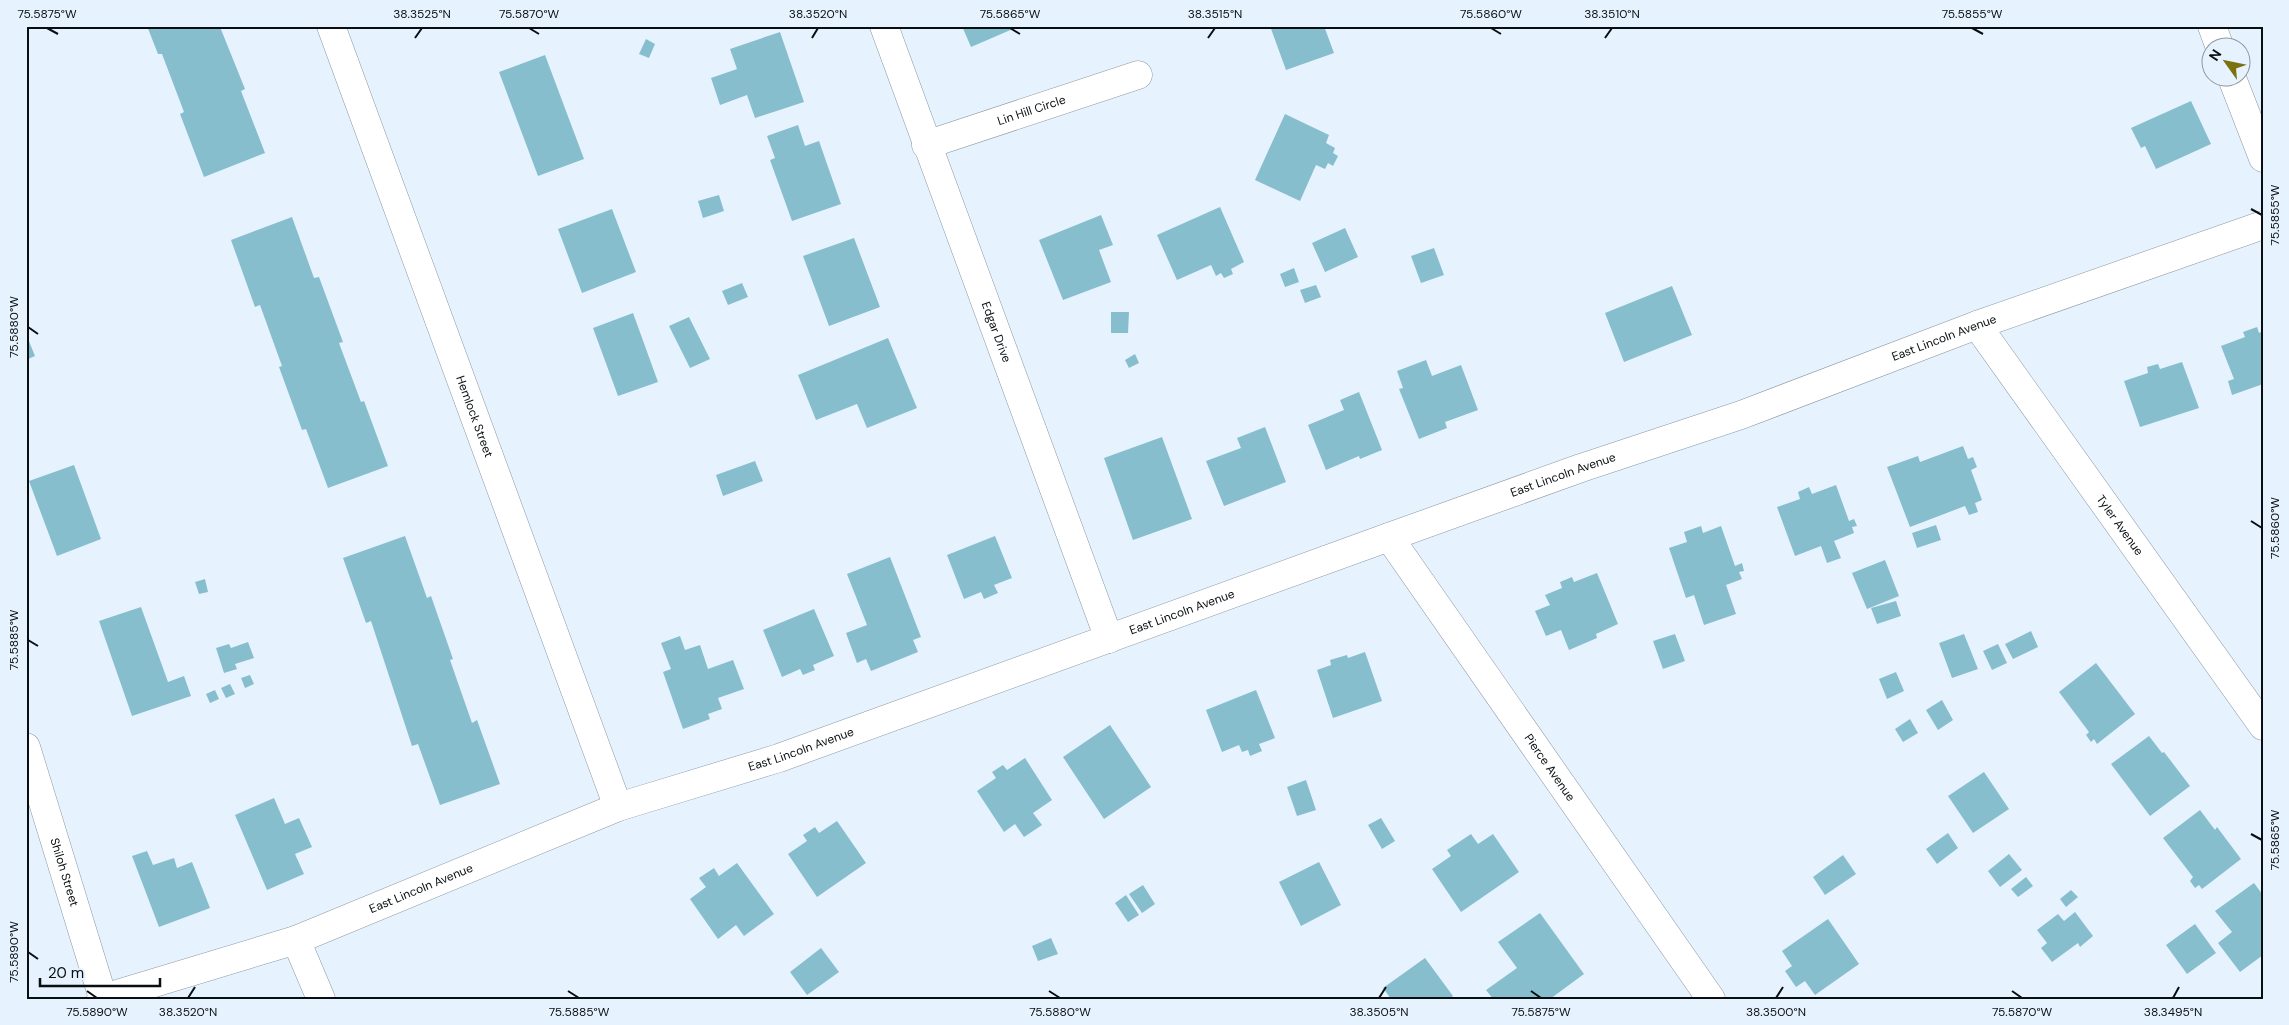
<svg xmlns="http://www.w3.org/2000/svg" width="2289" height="1025" font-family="'DM Sans',sans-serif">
<rect width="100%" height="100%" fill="#e6f2fe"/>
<path fill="#87becd" d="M 147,26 L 220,27 L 245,89 L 241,91 L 265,153 L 204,177 L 180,114 L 184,112 L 162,54 L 158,54 Z
M 962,26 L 1020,26 L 971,47 Z
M 1270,26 L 1324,26 L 1334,53 L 1286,70 Z
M 780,32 L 804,102 L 755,118 L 747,95 L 720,105 L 711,78 L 737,69 L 730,49 Z
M 646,39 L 655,44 L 649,58 L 639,54 Z
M 545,55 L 584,159 L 538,176 L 499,72 Z
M 2191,101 L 2211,144 L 2156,169 L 2145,146 L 2141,148 L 2131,128 Z
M 1285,114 L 1329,135 L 1326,143 L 1335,148 L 1333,153 L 1338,156 L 1333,166 L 1328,163 L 1325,169 L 1316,165 L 1300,201 L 1255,180 Z
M 798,125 L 805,146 L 819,141 L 841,204 L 792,221 L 770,160 L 775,158 L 767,136 Z
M 719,195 L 724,211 L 703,218 L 698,201 Z
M 1220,207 L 1244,262 L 1231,269 L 1233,274 L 1224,278 L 1221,273 L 1216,276 L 1211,265 L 1177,280 L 1157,235 Z
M 612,209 L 636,272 L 582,293 L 558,229 Z
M 1101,215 L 1113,245 L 1099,250 L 1111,282 L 1063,300 L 1039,240 Z
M 292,217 L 314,278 L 319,277 L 343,342 L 339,343 L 361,402 L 364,401 L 388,466 L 328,488 L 306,429 L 302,430 L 279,367 L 282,366 L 260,305 L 255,307 L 231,240 Z
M 1345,228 L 1358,257 L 1325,272 L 1312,243 Z
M 854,238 L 880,307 L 829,326 L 803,256 Z
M 1434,248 L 1444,275 L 1421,283 L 1411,256 Z
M 1294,268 L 1299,282 L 1285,287 L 1280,274 Z
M 742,283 L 748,297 L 728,305 L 722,291 Z
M 1316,285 L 1321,297 L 1305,303 L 1300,290 Z
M 1672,286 L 1692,335 L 1624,362 L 1605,313 Z
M 1111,312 L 1129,312 L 1128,333 L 1111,333 Z
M 633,313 L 658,382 L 618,396 L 593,328 Z
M 689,317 L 710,359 L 690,368 L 669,326 Z
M 2257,327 L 2259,333 L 2263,331 L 2263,384 L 2232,395 L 2228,381 L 2234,379 L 2221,346 L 2245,337 L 2243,332 Z
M 26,334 L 35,356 L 26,360 Z
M 888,338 L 917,408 L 867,428 L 857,404 L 816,420 L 798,375 Z
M 1135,354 L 1139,363 L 1129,368 L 1125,360 Z
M 1426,360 L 1432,376 L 1461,365 L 1478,410 L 1445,422 L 1447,428 L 1419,439 L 1399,389 L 1403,388 L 1397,371 Z
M 2182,362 L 2199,408 L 2140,427 L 2124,381 L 2148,373 L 2147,367 L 2158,364 L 2160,369 Z
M 1359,392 L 1382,450 L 1360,459 L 1359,456 L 1326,470 L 1308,425 L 1344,410 L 1340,400 Z
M 1265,427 L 1286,482 L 1224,506 L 1206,461 L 1241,448 L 1237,438 Z
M 1162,437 L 1192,519 L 1133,540 L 1104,458 Z
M 1963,446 L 1968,459 L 1973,457 L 1977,467 L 1971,470 L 1982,500 L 1975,503 L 1978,512 L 1969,515 L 1965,506 L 1910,527 L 1887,467 L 1918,456 L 1920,462 Z
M 755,461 L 763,481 L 723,496 L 716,475 Z
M 74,465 L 101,539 L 57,556 L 29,481 Z
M 1836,485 L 1849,521 L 1854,519 L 1857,526 L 1852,527 L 1854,533 L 1834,541 L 1841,558 L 1827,563 L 1821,546 L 1795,556 L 1777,507 L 1800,499 L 1798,492 L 1809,487 L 1812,494 Z
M 1936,525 L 1941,540 L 1917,548 L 1912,533 Z
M 1701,526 L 1703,533 L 1721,526 L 1735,566 L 1742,563 L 1744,571 L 1739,572 L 1742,579 L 1726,585 L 1736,614 L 1704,625 L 1694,595 L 1686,598 L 1669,548 L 1687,542 L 1684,532 Z
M 405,536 L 427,598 L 431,596 L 453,659 L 450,660 L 472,723 L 477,720 L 500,784 L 440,805 L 418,744 L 412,746 L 371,621 L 366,623 L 343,558 Z
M 995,536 L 1012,578 L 994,585 L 998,593 L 984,599 L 981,592 L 964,599 L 947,555 Z
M 890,557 L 921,637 L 913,640 L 918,652 L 871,671 L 866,659 L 857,663 L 846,633 L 867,625 L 847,574 Z
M 1885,560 L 1899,596 L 1867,609 L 1852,573 Z
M 1597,573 L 1618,624 L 1596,634 L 1597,638 L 1569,650 L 1561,630 L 1546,636 L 1535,611 L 1550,605 L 1545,595 L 1562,588 L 1560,582 L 1572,577 L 1574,582 Z
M 205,579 L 208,592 L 199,594 L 195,582 Z
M 1896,601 L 1901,616 L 1877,624 L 1871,608 Z
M 141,607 L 168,682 L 184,676 L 191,696 L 132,716 L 99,621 Z
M 814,609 L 834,656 L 813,665 L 815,670 L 803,675 L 800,669 L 782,677 L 763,630 Z
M 2031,631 L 2038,647 L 2013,659 L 2005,644 Z
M 1675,634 L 1685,661 L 1663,669 L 1653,641 Z
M 1964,634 L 1978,669 L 1952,678 L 1939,643 Z
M 680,636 L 685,650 L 700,645 L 708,669 L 733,660 L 744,689 L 718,698 L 722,709 L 708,714 L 710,719 L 683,729 L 663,672 L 671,669 L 661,643 Z
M 248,642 L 254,658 L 235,664 L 237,669 L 224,673 L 216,648 L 229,644 L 231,648 Z
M 1998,644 L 2007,663 L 1992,670 L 1983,651 Z
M 1365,652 L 1382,701 L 1333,718 L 1317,670 L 1331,665 L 1330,660 L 1347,655 L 1348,658 Z
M 2096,663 L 2135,714 L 2097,744 L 2094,739 L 2091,742 L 2086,735 L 2089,732 L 2059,692 Z
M 1896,672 L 1904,691 L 1887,699 L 1879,679 Z
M 250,675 L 254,684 L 245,688 L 241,678 Z
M 230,684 L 235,694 L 226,698 L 221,688 Z
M 215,690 L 219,699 L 210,703 L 206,694 Z
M 1256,690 L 1275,738 L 1259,744 L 1262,751 L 1250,756 L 1248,750 L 1242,752 L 1239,745 L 1222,752 L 1206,710 Z
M 1942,700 L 1953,720 L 1938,730 L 1926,710 Z
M 1910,719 L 1918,733 L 1903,742 L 1895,729 Z
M 1110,725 L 1151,787 L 1104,819 L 1063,757 Z
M 2149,736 L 2162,753 L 2164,752 L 2190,786 L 2150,816 L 2111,764 Z
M 1025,758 L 1052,800 L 1033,813 L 1042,825 L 1024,837 L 1015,824 L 1004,832 L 977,791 L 996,778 L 992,772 L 1003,765 L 1007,770 Z
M 1984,772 L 2009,809 L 1973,833 L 1948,796 Z
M 1306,780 L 1316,810 L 1297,816 L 1287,787 Z
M 274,798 L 285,824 L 299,818 L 312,847 L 295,854 L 304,874 L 267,890 L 235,815 Z
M 2200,810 L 2215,830 L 2217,827 L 2241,859 L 2202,889 L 2199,885 L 2195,888 L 2190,881 L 2193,877 L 2163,838 Z
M 1381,818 L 1395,841 L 1382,849 L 1368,825 Z
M 837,821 L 866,863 L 817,897 L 788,854 L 807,841 L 803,835 L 815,827 L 819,833 Z
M 1948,833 L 1958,848 L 1937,864 L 1926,849 Z
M 1471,834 L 1478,844 L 1493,834 L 1519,872 L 1461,912 L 1432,869 L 1451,856 L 1447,850 Z
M 147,851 L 153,865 L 174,858 L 177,868 L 192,862 L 210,908 L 159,927 L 132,856 Z
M 2009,854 L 2022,870 L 2000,887 L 1988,871 Z
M 1843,855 L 1856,874 L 1825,895 L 1813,877 Z
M 1319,862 L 1341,905 L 1301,926 L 1279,882 Z
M 737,863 L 774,914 L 744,936 L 736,925 L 718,939 L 690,899 L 706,887 L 699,878 L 714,868 L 719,876 Z
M 2026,877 L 2033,886 L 2018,897 L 2011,889 Z
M 2254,883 L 2263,895 L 2263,955 L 2240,972 L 2218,943 L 2232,932 L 2215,911 Z
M 1143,885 L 1155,904 L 1142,913 L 1129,894 Z
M 2071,890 L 2078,897 L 2066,907 L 2060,899 Z
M 1126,895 L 1139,915 L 1128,922 L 1115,903 Z
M 2075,912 L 2093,936 L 2080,947 L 2078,943 L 2052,962 L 2041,948 L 2047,943 L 2037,930 L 2058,914 L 2064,921 Z
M 1540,913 L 1584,974 L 1550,999 L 1493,999 L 1486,990 L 1517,968 L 1498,942 Z
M 1828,919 L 1859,964 L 1815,995 L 1805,981 L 1796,987 L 1785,971 L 1792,966 L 1782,951 Z
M 2195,924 L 2216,953 L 2187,974 L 2166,945 Z
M 1051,938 L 1058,954 L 1038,961 L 1032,946 Z
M 821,948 L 839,972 L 807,995 L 790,972 Z
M 1425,958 L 1453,996 L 1449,999 L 1391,999 L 1383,988 Z"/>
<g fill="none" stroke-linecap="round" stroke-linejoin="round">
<defs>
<g id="minor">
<path id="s1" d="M 331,26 L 618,807"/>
<path id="s2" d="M 884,26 L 1109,639"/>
<path d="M 2212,26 L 2220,48"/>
<path d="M 2232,78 L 2263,158"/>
<path id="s3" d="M 926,145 L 1138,75"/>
<path id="s4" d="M 1977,325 L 2263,726"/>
<path id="s5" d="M 1389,537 L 1711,999"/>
<path id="s6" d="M 26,747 L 103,998"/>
<path d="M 296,940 L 321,999"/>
<path id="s7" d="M 101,999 L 296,940 L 618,807 L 779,758 L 1389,537 L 1581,468 L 1741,415 L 1977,325 L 2263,225"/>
</g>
</defs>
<use href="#minor" stroke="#8d99a3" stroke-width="29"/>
<use href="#minor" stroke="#fff" stroke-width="28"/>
</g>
<path fill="none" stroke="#090e11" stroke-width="2" d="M 47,28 L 58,34M 529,28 L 539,34M 1010,28 L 1020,34M 1491,28 L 1501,34M 1972,28 L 1983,34M 415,38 L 422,28M 812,38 L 818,28M 1208,38 L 1215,28M 1605,38 L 1612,28M 2251,209 L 2262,215M 28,327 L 38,334M 2251,521 L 2262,528M 28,640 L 38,646M 2251,834 L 2262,840M 28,952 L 38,959M 87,991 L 97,998M 568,991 L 579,998M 1049,991 L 1060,998M 1531,991 L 1541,998M 2012,991 L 2022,998M 188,998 L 195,987M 1379,998 L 1386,987M 1776,998 L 1783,987M 2173,998 L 2179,987"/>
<g text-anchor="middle" stroke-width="5" stroke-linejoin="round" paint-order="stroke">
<g font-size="12" fill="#090e11" stroke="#e6f2fe">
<text dy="4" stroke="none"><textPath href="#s3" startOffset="111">Lin Hill Circle</textPath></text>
<text dy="4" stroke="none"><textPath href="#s2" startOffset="326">Edgar Drive</textPath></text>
<text dy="4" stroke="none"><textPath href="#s7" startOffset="1959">East Lincoln Avenue</textPath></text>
<text dy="4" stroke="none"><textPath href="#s1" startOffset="416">Hemlock Street</textPath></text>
<text dy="4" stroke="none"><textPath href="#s7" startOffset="1554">East Lincoln Avenue</textPath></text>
<text dy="4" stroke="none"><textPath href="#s4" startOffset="246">Tyler Avenue</textPath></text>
<text dy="4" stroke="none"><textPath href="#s7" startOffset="1149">East Lincoln Avenue</textPath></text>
<text dy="4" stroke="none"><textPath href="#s7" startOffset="744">East Lincoln Avenue</textPath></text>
<text dy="4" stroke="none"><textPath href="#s5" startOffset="281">Pierce Avenue</textPath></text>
<text dy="4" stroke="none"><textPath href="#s6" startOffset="131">Shiloh Street</textPath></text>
<text dy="4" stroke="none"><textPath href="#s7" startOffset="339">East Lincoln Avenue</textPath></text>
</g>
</g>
<rect width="2289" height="1025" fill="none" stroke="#e6f2fe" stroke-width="55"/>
<g transform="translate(2226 62) rotate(303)"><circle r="24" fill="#e6f2fe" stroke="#8e979f"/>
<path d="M0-4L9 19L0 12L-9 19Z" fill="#7c700f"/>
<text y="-8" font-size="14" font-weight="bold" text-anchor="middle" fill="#090e11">N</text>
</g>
<path d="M40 978v8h120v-8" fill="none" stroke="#090e11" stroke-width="2.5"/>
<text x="48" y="978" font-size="15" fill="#090e11" stroke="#e6f2fe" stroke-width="4" paint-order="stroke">20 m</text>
<rect x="28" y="28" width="2234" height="970" fill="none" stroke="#090e11" stroke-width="2"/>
<g font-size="12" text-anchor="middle" fill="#090e11">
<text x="47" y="18">75.5875°W</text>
<text x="422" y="18">38.3525°N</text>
<text x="529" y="18">75.5870°W</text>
<text x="818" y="18">38.3520°N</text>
<text x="1010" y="18">75.5865°W</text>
<text x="1215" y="18">38.3515°N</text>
<text x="1491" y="18">75.5860°W</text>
<text x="1612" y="18">38.3510°N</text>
<text x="1972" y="18">75.5855°W</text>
<text transform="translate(2275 215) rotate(-90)" y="4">75.5855°W</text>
<text transform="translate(14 327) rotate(-90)" y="4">75.5880°W</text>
<text transform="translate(2275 528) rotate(-90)" y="4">75.5860°W</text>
<text transform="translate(14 640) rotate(-90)" y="4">75.5885°W</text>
<text transform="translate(2275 840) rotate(-90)" y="4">75.5865°W</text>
<text transform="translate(14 952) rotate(-90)" y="4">75.5890°W</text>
<text x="97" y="1016">75.5890°W</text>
<text x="188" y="1016">38.3520°N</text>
<text x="579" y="1016">75.5885°W</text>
<text x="1060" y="1016">75.5880°W</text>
<text x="1379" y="1016">38.3505°N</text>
<text x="1541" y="1016">75.5875°W</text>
<text x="1776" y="1016">38.3500°N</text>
<text x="2022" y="1016">75.5870°W</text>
<text x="2173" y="1016">38.3495°N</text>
</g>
</svg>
